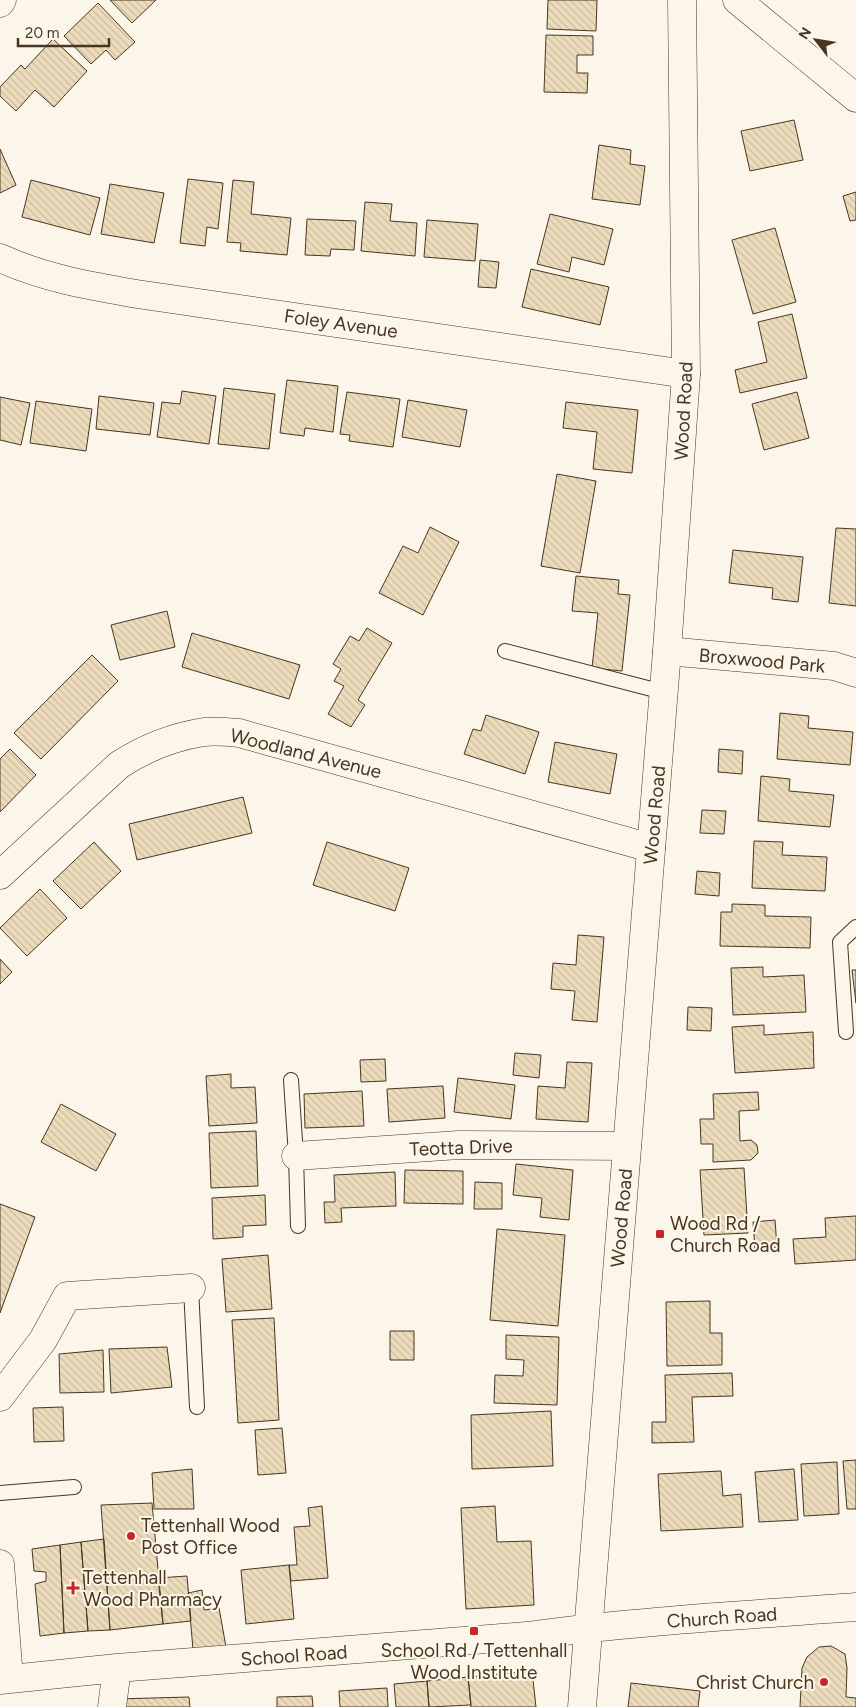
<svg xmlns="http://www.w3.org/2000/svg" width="856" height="1707" font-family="Figtree,sans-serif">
<defs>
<pattern id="building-back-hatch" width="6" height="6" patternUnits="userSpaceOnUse" patternTransform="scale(1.25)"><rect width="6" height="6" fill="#ecdcbc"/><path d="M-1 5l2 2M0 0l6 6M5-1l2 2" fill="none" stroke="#ccbda1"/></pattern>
</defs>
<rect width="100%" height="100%" fill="#fbf6e9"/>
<path fill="url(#building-back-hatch)" stroke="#4a3520" d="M 110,0 L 156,0 L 132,23 Z
M 548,0 L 597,0 L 596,31 L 547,29 Z
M 98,3 L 135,42 L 115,60 L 106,50 L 91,64 L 64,36 Z
M 546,35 L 593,36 L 593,55 L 577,55 L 577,73 L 588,73 L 587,93 L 544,92 Z
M 53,39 L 87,71 L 54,107 L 35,90 L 16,111 L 0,96 L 0,87 L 21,65 L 25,69 Z
M 794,120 L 803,160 L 750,171 L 741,131 Z
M 599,145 L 631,150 L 630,164 L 645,166 L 640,205 L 592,199 Z
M 0,149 L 16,185 L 0,193 Z
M 188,179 L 223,183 L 218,229 L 207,227 L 205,246 L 180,243 Z
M 31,180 L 100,198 L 90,235 L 22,217 Z
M 233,180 L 254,182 L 251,214 L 291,218 L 287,255 L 240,251 L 241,243 L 227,242 Z
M 110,184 L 164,193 L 154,243 L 101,234 Z
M 856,192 L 856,220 L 850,221 L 843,196 Z
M 365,202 L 392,204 L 390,221 L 417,223 L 415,256 L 361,251 Z
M 550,214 L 613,229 L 604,265 L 572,257 L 569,272 L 537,264 Z
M 307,219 L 356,221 L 354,250 L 331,249 L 330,256 L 305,255 Z
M 427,220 L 478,224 L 475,261 L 424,257 Z
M 775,228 L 796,302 L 753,314 L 732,240 Z
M 480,260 L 499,262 L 496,288 L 478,287 Z
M 531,269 L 609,287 L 600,325 L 522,307 Z
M 792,314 L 807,378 L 740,393 L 735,370 L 767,362 L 758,322 Z
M 287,380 L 338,386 L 333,432 L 305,428 L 304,436 L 280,433 Z
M 224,388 L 275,394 L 269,449 L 218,444 Z
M 182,391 L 216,396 L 209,444 L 157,437 L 162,402 L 180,404 Z
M 347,392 L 400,399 L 393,447 L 349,441 L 350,435 L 340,434 Z
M 797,392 L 809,438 L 764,450 L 752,404 Z
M 99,396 L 154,403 L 150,435 L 96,429 Z
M 0,397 L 30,403 L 21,445 L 0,440 Z
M 408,400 L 467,410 L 460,447 L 402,437 Z
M 36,401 L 92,409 L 86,451 L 30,443 Z
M 566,402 L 638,410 L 632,473 L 593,469 L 597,432 L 563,428 Z
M 557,474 L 596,481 L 580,573 L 541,566 Z
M 430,527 L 459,542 L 423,615 L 379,593 L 403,546 L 418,553 Z
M 836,528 L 856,529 L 856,606 L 829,603 Z
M 733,550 L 803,557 L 798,602 L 772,599 L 773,588 L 729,583 Z
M 576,576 L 619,580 L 618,594 L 630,595 L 622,671 L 592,668 L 598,613 L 572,611 Z
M 167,611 L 175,647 L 120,660 L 111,625 Z
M 367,628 L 392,643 L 358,700 L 365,705 L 351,727 L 328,714 L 344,686 L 334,681 L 341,669 L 333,664 L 350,636 L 359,641 Z
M 192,633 L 300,665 L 289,699 L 182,667 Z
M 92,655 L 118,681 L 41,759 L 14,733 Z
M 780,713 L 809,716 L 808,728 L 853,732 L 850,765 L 777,759 Z
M 486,715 L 539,732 L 525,774 L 464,754 L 473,729 L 481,731 Z
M 555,742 L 617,754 L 610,794 L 548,782 Z
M 10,749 L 36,775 L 0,812 L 0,759 Z
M 719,749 L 743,751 L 742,774 L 718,772 Z
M 761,776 L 790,779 L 789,791 L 834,795 L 830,827 L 758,821 Z
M 243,797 L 252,833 L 137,860 L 129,824 Z
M 702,810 L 726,811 L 724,834 L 700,833 Z
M 754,841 L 783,842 L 782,855 L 827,857 L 825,891 L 752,888 Z
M 94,842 L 121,871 L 81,909 L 53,881 Z
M 327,842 L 409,868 L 395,911 L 313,885 Z
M 697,871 L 720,873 L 719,896 L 695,894 Z
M 40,889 L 67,918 L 27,956 L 0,928 Z
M 732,904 L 765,905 L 765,916 L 811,917 L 810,948 L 720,946 L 721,912 L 732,912 Z
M 578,935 L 604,937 L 597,1022 L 572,1020 L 575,991 L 551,989 L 553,963 L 576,965 Z
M 0,959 L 12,972 L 0,984 Z
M 763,967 L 763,977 L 804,975 L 806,1012 L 733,1015 L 731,968 Z
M 852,970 L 856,970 L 856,1003 Z
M 688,1007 L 712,1008 L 711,1031 L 687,1030 Z
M 764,1025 L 764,1035 L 813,1032 L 814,1068 L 735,1073 L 732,1027 Z
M 515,1053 L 541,1055 L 539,1078 L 513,1075 Z
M 385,1059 L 386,1081 L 361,1082 L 360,1060 Z
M 567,1062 L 592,1063 L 588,1122 L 536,1119 L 538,1086 L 565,1088 Z
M 231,1074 L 231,1088 L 255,1087 L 257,1123 L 209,1126 L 206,1076 Z
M 458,1078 L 515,1085 L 511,1119 L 454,1112 Z
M 443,1086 L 445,1118 L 389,1122 L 387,1089 Z
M 362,1091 L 364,1126 L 305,1128 L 304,1094 Z
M 758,1092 L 759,1110 L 739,1111 L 740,1141 L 751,1140 L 757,1145 L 758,1153 L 751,1160 L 713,1162 L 713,1144 L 701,1144 L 700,1119 L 714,1119 L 713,1094 Z
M 61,1104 L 116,1134 L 96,1171 L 41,1142 Z
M 256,1131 L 258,1186 L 211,1188 L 209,1133 Z
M 516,1164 L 573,1170 L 569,1220 L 540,1217 L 542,1198 L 513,1195 Z
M 744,1168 L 748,1233 L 704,1235 L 700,1170 Z
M 405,1170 L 463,1171 L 463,1204 L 404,1203 Z
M 395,1172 L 396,1206 L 341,1208 L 342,1222 L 325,1223 L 324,1202 L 335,1202 L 334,1175 Z
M 475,1182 L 502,1183 L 502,1209 L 474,1209 Z
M 265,1195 L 266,1225 L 243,1226 L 243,1237 L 213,1239 L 212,1198 Z
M 0,1204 L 35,1217 L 0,1313 Z
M 856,1216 L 856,1260 L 795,1264 L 793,1239 L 826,1237 L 825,1218 Z
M 775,1220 L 777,1247 L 755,1249 L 753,1222 Z
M 497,1229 L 565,1235 L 558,1326 L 490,1320 Z
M 268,1255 L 272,1309 L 226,1312 L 222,1259 Z
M 710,1301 L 710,1333 L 722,1333 L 722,1365 L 667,1366 L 666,1302 Z
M 274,1318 L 279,1420 L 238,1423 L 232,1320 Z
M 390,1331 L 414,1331 L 414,1360 L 390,1360 Z
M 506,1335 L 559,1337 L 557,1405 L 494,1403 L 495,1375 L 523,1376 L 524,1360 L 506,1359 Z
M 167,1347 L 172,1387 L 111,1393 L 109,1349 Z
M 103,1350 L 104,1392 L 60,1393 L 59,1354 Z
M 732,1373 L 733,1396 L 692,1397 L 694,1442 L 652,1443 L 652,1422 L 666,1422 L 665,1375 Z
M 63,1407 L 64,1441 L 34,1442 L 33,1408 Z
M 551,1411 L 553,1466 L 472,1469 L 471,1415 Z
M 282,1428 L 286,1473 L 258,1475 L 255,1430 Z
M 856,1460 L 856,1509 L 847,1509 L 843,1461 Z
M 837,1462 L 839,1514 L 804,1516 L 801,1464 Z
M 192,1469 L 194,1509 L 154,1509 L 152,1473 Z
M 794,1469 L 798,1520 L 759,1522 L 755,1472 Z
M 721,1471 L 723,1496 L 741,1494 L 743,1527 L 661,1531 L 658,1474 Z
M 152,1503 L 163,1624 L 110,1630 L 101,1505 Z
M 322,1506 L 328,1578 L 291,1581 L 289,1565 L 297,1565 L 294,1527 L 310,1526 L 308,1508 Z
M 495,1506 L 497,1542 L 531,1541 L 534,1605 L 466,1609 L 461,1508 Z
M 104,1539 L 110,1630 L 88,1631 L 81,1542 Z
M 81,1542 L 88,1631 L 64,1633 L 60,1545 Z
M 60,1545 L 64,1633 L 40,1636 L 35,1584 L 46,1581 L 46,1572 L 34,1571 L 32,1549 Z
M 289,1565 L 294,1619 L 246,1624 L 241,1570 Z
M 187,1576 L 191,1621 L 163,1624 L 158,1578 Z
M 202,1590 L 204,1610 L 219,1608 L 226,1647 L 193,1649 L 188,1593 Z
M 831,1646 L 845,1654 L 847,1668 L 846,1697 L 856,1698 L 856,1707 L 800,1707 L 802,1668 L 807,1657 L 819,1647 Z
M 532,1671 L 536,1707 L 471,1707 L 468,1677 Z
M 468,1677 L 471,1705 L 429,1707 L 427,1681 Z
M 427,1681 L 429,1707 L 396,1707 L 394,1684 Z
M 631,1683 L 700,1691 L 698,1707 L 628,1707 Z
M 387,1688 L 388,1707 L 340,1707 L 339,1691 Z
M 312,1696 L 313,1707 L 277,1707 L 277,1697 Z
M 189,1697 L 190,1707 L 117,1707 L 116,1699 Z"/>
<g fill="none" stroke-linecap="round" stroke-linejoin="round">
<defs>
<path id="lane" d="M 505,651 L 663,692
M 846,1032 L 840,942 L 856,927
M 291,1080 L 296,1156 L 298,1226
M 191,1288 L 197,1407
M 0,1493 L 74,1487"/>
<path id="street" d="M 737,0 L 856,98
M 0,3 L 2,0
M 0,258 C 44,278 90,286 137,294 L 686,374
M 667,651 L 834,666 L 856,673
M 0,875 L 119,765 C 145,748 172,737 204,732 C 215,731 228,732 239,733 L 651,848
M 296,1156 L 459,1145 L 627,1146
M 0,1397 L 43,1340 L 67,1296 L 191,1288
M 0,1564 L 9,1678
M 0,1680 L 117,1668 L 527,1636 C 636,1621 746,1615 856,1607
M 112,1707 L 117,1668"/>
<path id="secondary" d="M 582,1707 L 667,651 L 686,374 L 682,0"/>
</defs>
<use href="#lane" stroke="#4a3520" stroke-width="16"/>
<use href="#street" stroke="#4a3520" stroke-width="29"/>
<use href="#secondary" stroke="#4a3520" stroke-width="29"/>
<use href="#lane" stroke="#fbf6e9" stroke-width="14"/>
<use href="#street" stroke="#fbf6e9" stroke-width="28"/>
<use href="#secondary" stroke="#fbf6e9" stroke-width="28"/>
</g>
<g fill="#c62828" stroke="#fbf6e9" stroke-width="2">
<rect x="655" y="1229" width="10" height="10" rx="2.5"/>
<circle cx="131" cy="1536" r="5"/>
<path d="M70.5 1580.5h5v5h5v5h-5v5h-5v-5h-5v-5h5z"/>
<rect x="469" y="1626" width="10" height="10" rx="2.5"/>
<circle cx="824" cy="1682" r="5"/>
</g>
<g text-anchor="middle" stroke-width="4" stroke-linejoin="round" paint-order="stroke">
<g font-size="19" fill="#4a3520" stroke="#fbf6e9">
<text transform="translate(341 323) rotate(8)" y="7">Foley Avenue</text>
<text transform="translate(683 411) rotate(-87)" y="7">Wood Road</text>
<text transform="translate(762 660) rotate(5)" y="7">Broxwood Park</text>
<text transform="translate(306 753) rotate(14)" y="7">Woodland Avenue</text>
<text transform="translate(654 815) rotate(-85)" y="7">Wood Road</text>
<text transform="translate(461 1147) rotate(-2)" y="7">Teotta Drive</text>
<text transform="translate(621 1218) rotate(-85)" y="7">Wood Road</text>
<text transform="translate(722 1617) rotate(-4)" y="7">Church Road</text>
<text transform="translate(294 1655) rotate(-4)" y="7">School Road</text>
</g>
<g font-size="19" fill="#4a3520" stroke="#fbf6e9" text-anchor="start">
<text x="670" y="1230">Wood Rd /<tspan x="670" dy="22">Church Road</tspan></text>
<text x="141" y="1532">Tettenhall Wood<tspan x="141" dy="22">Post Office</tspan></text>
<text x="83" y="1584">Tettenhall<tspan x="83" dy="22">Wood Pharmacy</tspan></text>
<text x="474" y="1657" text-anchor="middle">School Rd / Tettenhall<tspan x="474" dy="22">Wood Institute</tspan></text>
<text x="814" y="1689" text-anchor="end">Christ Church</text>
</g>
</g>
<g transform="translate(816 40) rotate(301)" stroke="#fbf6e9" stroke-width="4" paint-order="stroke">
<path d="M0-4L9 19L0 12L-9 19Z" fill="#4a3520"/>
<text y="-8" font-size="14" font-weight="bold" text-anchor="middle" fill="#4a3520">N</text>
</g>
<path d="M18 38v8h91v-8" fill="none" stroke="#4a3520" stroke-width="2.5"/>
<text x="25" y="38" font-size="15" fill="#4a3520" stroke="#fbf6e9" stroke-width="4" paint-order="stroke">20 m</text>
</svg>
